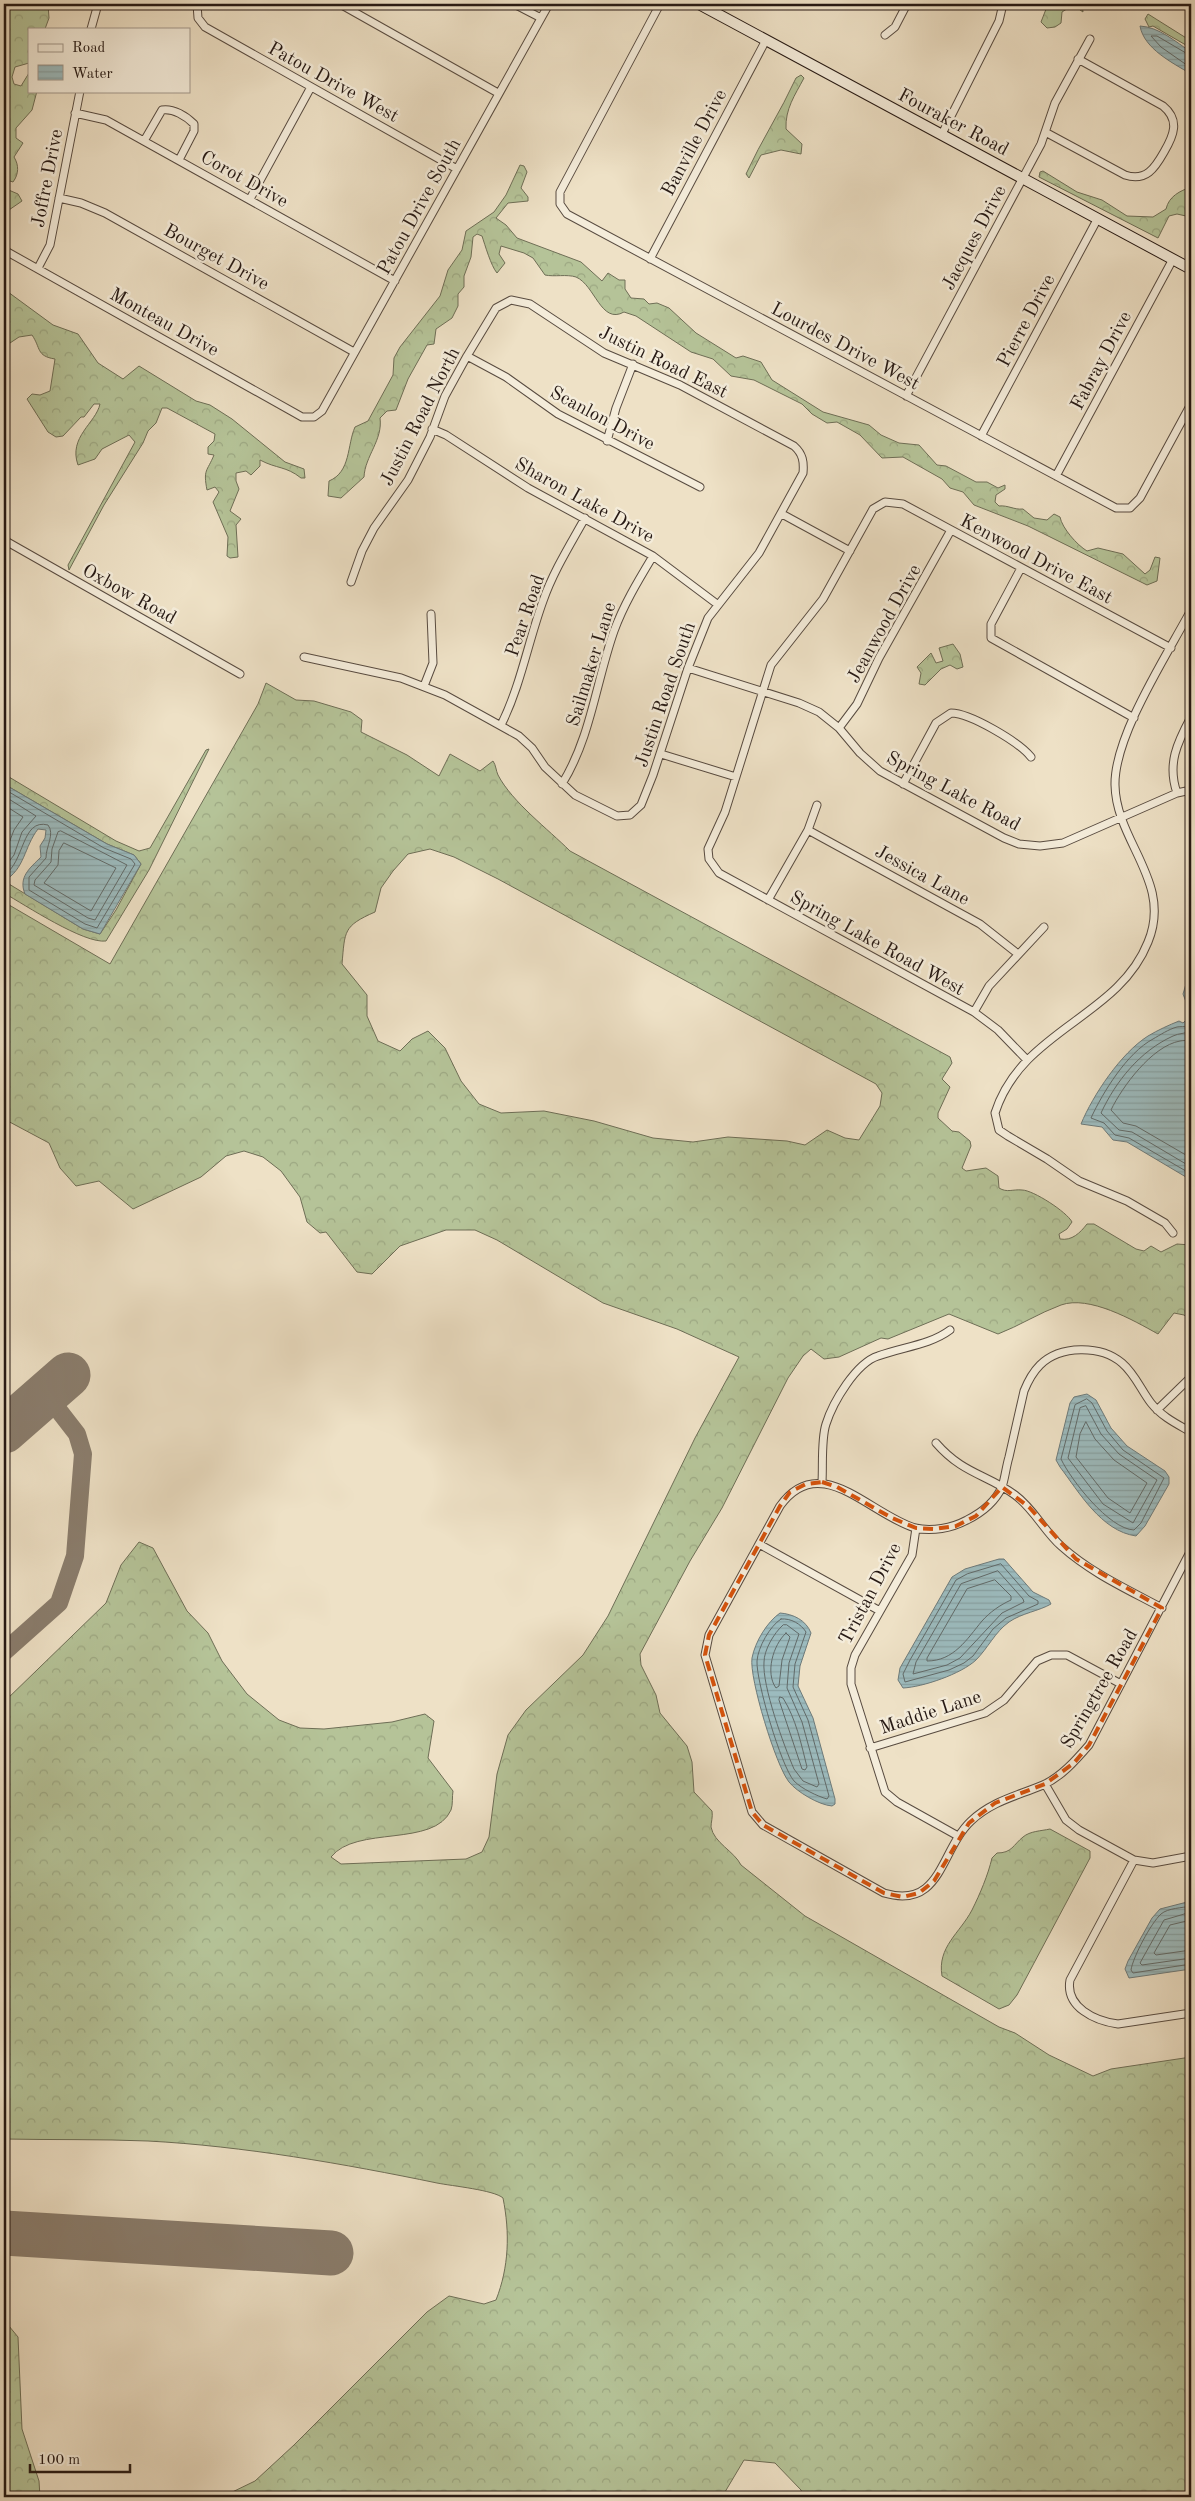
<svg xmlns="http://www.w3.org/2000/svg" width="1195" height="2501" font-family="'Old Standard TT',serif">
<defs>
<pattern id="forest-crowns" width="20" height="18" patternUnits="userSpaceOnUse" patternTransform="scale(1.25)"><rect width="20" height="18" fill="#b5c398"/><path d="M2 6a3 3 0 1 1 6 0M12 15a3 3 0 1 1 6 0" fill="none" stroke="#9ca782"/></pattern>
<pattern id="water-rules" width="6" height="5" patternUnits="userSpaceOnUse" patternTransform="scale(1.25)"><rect width="6" height="5" fill="#9cbbbe"/><path d="M0 2.5h6" fill="none" stroke="#86a0a2"/></pattern>
</defs>
<rect width="100%" height="100%" fill="#eee1c6"/>
<filter id="stains"><feTurbulence type="fractalNoise" baseFrequency=".004" numOctaves="4"/><feColorMatrix values="0 0 0 0 .2 0 0 0 0 .09 0 0 0 0 .02 0 0 0 .5 -.17"/></filter>
<radialGradient id="worn" r=".72"><stop offset=".6" stop-color="#630" stop-opacity="0"/><stop offset="1" stop-color="#630" stop-opacity=".3"/></radialGradient>
<path fill="url(#forest-crowns)" stroke="#6e6e56" fill-rule="evenodd" d="M 4,4 L 48,4 L 49,18 L 45,29 L 29,29 L 29,63 L 15,67 L 12,77 L 14,84 L 21,86 L 29,73 L 29,91 L 37,91 L 32,110 L 16,128 L 16,138 L 23,143 L 14,157 C 19,165 19,174 13,182 L 4,179 Z
M 1048,4 L 1082,4 L 1083,12 L 1073,5 L 1062,12 L 1061,23 L 1055,27 L 1047,28 L 1041,22 Z
M 1148,14 L 1191,41 L 1191,48 L 1153,26 L 1149,27 L 1145,19 Z
M 801,75 L 804,78 C 795,95 785,109 786,129 L 802,144 L 801,154 L 781,150 L 761,155 L 749,178 L 746,174 C 761,141 781,111 796,78 Z
M 520,165 L 524,166 L 527,172 L 521,188 L 528,197 L 528,201 L 508,203 L 496,218 L 506,225 L 517,238 L 581,262 L 602,281 L 608,273 L 619,280 L 625,280 L 625,289 L 631,298 L 644,299 L 649,304 L 657,303 L 669,308 L 696,333 L 736,358 L 743,356 L 761,362 L 772,380 L 823,412 L 869,425 L 881,435 L 899,443 L 919,445 L 937,465 L 946,466 L 976,482 L 987,482 L 998,488 L 1005,485 L 1005,489 L 996,495 L 995,502 L 999,506 C 1008,505 1014,510 1023,509 L 1034,518 L 1047,520 L 1054,514 L 1060,517 C 1062,528 1077,545 1087,551 L 1098,548 L 1123,554 L 1145,574 L 1150,570 L 1155,557 L 1160,558 L 1157,581 L 1147,585 L 1028,526 L 974,505 L 963,492 L 950,488 L 942,479 L 903,457 L 882,458 L 860,435 L 837,422 L 827,423 L 812,414 L 802,404 L 754,380 L 731,376 L 713,359 L 691,352 L 636,316 L 624,312 C 601,325 595,285 576,277 C 567,274 554,277 545,275 L 533,258 L 524,253 L 501,246 L 499,254 L 505,263 L 497,273 C 491,266 485,245 482,236 L 477,234 L 473,237 L 471,257 L 464,276 L 464,287 L 458,294 L 458,306 L 452,318 L 436,329 L 434,344 L 427,345 L 408,379 L 396,410 L 387,411 L 380,418 C 383,440 365,456 364,477 L 341,498 L 328,496 L 329,481 C 351,472 347,445 355,427 L 368,421 L 393,375 L 394,358 L 400,347 L 440,296 L 448,270 L 462,250 L 466,231 L 494,212 L 506,195 Z
M 1043,171 L 1077,192 L 1102,200 L 1127,216 L 1153,217 L 1166,209 C 1169,196 1180,191 1191,187 L 1191,208 L 1186,216 L 1177,214 L 1169,216 L 1158,238 L 1039,177 L 1040,172 Z
M 4,188 L 18,194 L 22,201 L 6,212 Z
M 8,292 L 53,325 L 78,334 L 98,363 L 123,379 L 139,366 L 196,401 L 210,405 L 232,419 L 285,462 L 304,469 L 305,478 L 301,478 C 286,466 277,469 260,460 L 260,466 L 251,475 L 246,471 L 236,473 L 236,481 L 239,489 L 230,511 L 241,519 L 236,525 L 238,557 L 230,558 L 227,556 L 228,537 L 213,502 L 219,492 L 215,487 L 207,490 C 203,469 207,472 214,455 L 208,454 L 208,447 L 214,441 L 215,434 L 167,408 L 162,408 L 156,423 L 148,431 L 143,443 L 104,505 L 69,570 L 68,565 L 135,442 L 129,435 L 102,449 L 95,459 L 78,465 C 68,437 96,423 100,404 L 94,404 L 84,417 L 81,417 L 63,436 L 56,437 L 48,432 L 27,399 L 32,394 L 40,395 L 50,391 L 55,359 C 36,356 41,348 32,335 L 19,337 L 4,347 L 4,293 Z
M 953,644 L 960,654 L 963,667 L 957,669 L 950,665 L 941,669 L 925,685 L 919,684 L 921,673 L 917,667 L 931,653 L 936,663 L 943,661 L 939,648 Z
M 266,683 L 296,700 L 314,701 L 351,712 L 362,720 L 361,732 L 407,755 L 439,776 L 450,754 L 480,771 L 493,761 C 496,765 496,771 498,775 C 512,802 548,829 570,851 L 950,1057 L 952,1063 L 942,1079 L 950,1087 L 938,1113 L 938,1118 L 952,1131 L 959,1132 L 970,1141 L 971,1146 L 962,1168 L 966,1171 L 986,1168 L 998,1176 L 999,1188 C 1007,1193 1013,1189 1022,1190 C 1033,1190 1067,1212 1072,1222 L 1067,1229 L 1059,1234 L 1060,1239 C 1072,1241 1080,1233 1087,1224 L 1094,1224 L 1136,1249 L 1144,1251 L 1151,1246 L 1161,1252 L 1177,1244 L 1191,1245 L 1191,1321 L 1184,1315 L 1174,1313 L 1158,1334 C 1133,1320 1089,1295 1061,1305 C 1039,1313 1019,1326 998,1334 L 949,1314 L 888,1339 L 881,1338 L 839,1357 L 824,1359 L 811,1349 L 803,1356 L 788,1378 L 722,1508 L 690,1561 L 640,1654 L 641,1665 L 656,1695 L 660,1713 L 687,1746 L 692,1762 L 694,1792 L 712,1811 C 713,1817 711,1822 711,1827 C 714,1843 734,1851 741,1865 L 805,1916 L 999,2027 L 1015,2033 L 1049,2055 L 1093,2076 L 1111,2069 L 1191,2057 L 1191,2497 L 803,2497 L 801,2490 L 775,2463 L 744,2460 L 722,2497 L 222,2497 L 255,2481 L 294,2445 L 427,2312 L 449,2296 L 484,2304 L 496,2300 C 509,2267 510,2233 503,2198 C 494,2190 452,2186 437,2183 C 345,2164 243,2146 148,2141 C 100,2139 52,2140 4,2139 L 4,1702 L 106,1603 L 121,1565 L 139,1542 L 153,1548 L 187,1611 L 208,1633 L 222,1661 L 247,1694 L 279,1720 L 300,1728 L 324,1729 L 392,1722 L 425,1714 L 434,1721 L 428,1758 L 453,1791 C 452,1796 453,1805 451,1810 C 434,1848 356,1825 331,1857 L 341,1864 L 466,1859 L 482,1852 L 489,1837 L 497,1774 L 508,1735 L 526,1710 L 583,1655 L 608,1616 L 695,1438 L 739,1357 L 677,1329 L 603,1303 L 497,1240 L 475,1230 L 446,1230 L 400,1246 L 372,1274 L 357,1272 L 326,1232 L 320,1233 L 307,1222 L 300,1197 L 281,1171 L 263,1157 L 244,1151 L 226,1156 L 201,1177 L 133,1209 L 99,1181 L 76,1186 L 60,1168 L 49,1143 L 4,1119 L 4,902 L 110,964 L 258,704 ZM 430,849 L 454,857 L 498,879 L 876,1084 L 882,1093 L 880,1106 L 859,1140 L 845,1138 L 827,1130 L 805,1145 L 787,1141 L 728,1137 L 693,1142 L 653,1138 L 594,1121 L 544,1111 L 501,1113 L 479,1104 L 461,1081 L 445,1048 L 428,1031 L 412,1039 L 400,1051 L 378,1041 L 367,1016 L 367,995 L 342,964 C 345,931 343,926 375,912 L 381,888 L 393,871 L 408,854 Z
M 209,749 L 149,870 L 106,941 C 84,944 25,905 4,893 L 4,881 L 83,929 L 100,934 L 116,910 L 141,864 L 134,855 L 107,844 L 4,784 L 4,774 L 116,841 L 139,851 L 150,848 L 206,750 Z
M 1050,1829 L 1090,1851 L 1090,1858 L 1017,1995 L 1009,2005 L 999,2009 L 942,1976 C 937,1947 960,1933 972,1910 C 980,1894 988,1875 992,1858 L 997,1853 C 1012,1853 1013,1845 1023,1837 C 1030,1831 1041,1831 1050,1829 Z
M 4,2320 L 18,2337 L 22,2429 L 39,2481 L 40,2497 L 4,2497 Z"/>
<path fill="url(#water-rules)" stroke="#6d7a7a" d="M 1140,26 C 1159,27 1176,42 1191,52 L 1191,74 C 1173,63 1144,49 1140,26 Z
M 4,784 L 107,844 L 134,855 L 141,864 L 100,934 L 83,929 L 25,894 C 18,877 30,868 41,857 L 40,846 L 45,838 L 46,830 L 38,829 C 24,847 25,869 4,881 Z
M 1191,967 L 1191,1180 L 1127,1142 L 1113,1140 L 1102,1127 L 1081,1124 C 1093,1095 1121,1053 1148,1036 C 1158,1030 1169,1025 1179,1021 L 1183,1023 L 1191,1015 L 1183,994 Z
M 1087,1394 L 1096,1400 L 1111,1428 L 1127,1446 L 1165,1471 L 1169,1477 L 1169,1484 L 1145,1526 L 1136,1536 C 1101,1531 1079,1492 1060,1467 L 1056,1460 L 1070,1403 L 1074,1397 Z
M 999,1559 L 1004,1559 L 1033,1592 L 1049,1600 L 1051,1604 C 1039,1611 1022,1613 1009,1622 C 995,1632 988,1648 976,1660 C 961,1674 923,1687 903,1688 L 898,1680 L 900,1668 L 952,1577 L 965,1569 Z
M 780,1613 C 793,1614 806,1620 811,1633 L 800,1666 L 798,1686 L 813,1718 L 835,1799 L 835,1804 L 832,1806 C 819,1805 797,1792 789,1782 C 776,1766 749,1678 752,1658 C 755,1642 767,1622 780,1613 Z
M 1191,1901 L 1191,1969 L 1129,1978 L 1125,1969 L 1128,1961 L 1152,1918 L 1160,1909 Z"/>
<g fill="none" stroke-linecap="round" stroke-linejoin="round">
<path stroke="#616a69" stroke-width="1" d="M 1191,56 L 1157,36 L 1151,36 L 1161,47 L 1191,68
M 4,789 L 104,848 L 131,859 L 135,864 L 97,928 L 85,924 L 29,890 L 29,877 L 46,858 C 46,846 55,834 48,825 C 21,818 25,863 4,875
M 4,796 L 36,816 L 22,832 L 14,855 L 4,868
M 4,805 L 23,817 L 14,830 L 4,856
M 61,831 L 127,865 L 95,920 L 88,918 L 34,885 L 35,880 L 51,862 L 52,849 L 58,832 Z
M 64,843 L 116,868 L 91,911 L 44,883 L 58,865 L 59,851 Z
M 1191,1024 C 1186,1028 1183,1026 1177,1027 C 1169,1029 1160,1035 1153,1039 C 1127,1053 1103,1092 1091,1118 L 1104,1123 L 1115,1135 L 1129,1138 L 1191,1174
M 1191,1031 C 1185,1034 1179,1033 1173,1036 C 1140,1051 1116,1081 1101,1113 L 1119,1130 L 1132,1132 L 1191,1167
M 1191,1040 C 1187,1041 1184,1040 1180,1041 C 1152,1046 1122,1087 1111,1110 L 1123,1123 L 1136,1126 L 1191,1158
M 1087,1399 L 1092,1403 L 1107,1431 L 1123,1450 L 1164,1478 L 1141,1523 L 1134,1530 C 1109,1529 1071,1480 1061,1459 L 1075,1405 Z
M 1086,1406 L 1101,1434 L 1119,1454 L 1157,1480 L 1133,1523 L 1103,1504 L 1068,1458 L 1080,1408 Z
M 1086,1422 L 1095,1439 L 1114,1460 L 1147,1483 L 1130,1513 L 1108,1498 L 1076,1457 L 1080,1434 Z
M 1001,1564 L 1029,1596 L 1038,1601 L 1038,1604 L 1006,1618 L 993,1629 L 973,1656 L 964,1663 L 949,1670 L 905,1682 L 903,1674 L 910,1660 L 956,1580 L 967,1574 Z
M 998,1571 L 1023,1599 L 1024,1602 L 1002,1613 L 960,1658 L 947,1665 L 913,1674 L 916,1662 L 961,1584 Z
M 995,1580 L 1011,1596 L 1011,1600 C 1000,1605 990,1612 982,1621 C 967,1639 954,1661 927,1661 L 927,1658 L 967,1589 Z
M 781,1619 C 791,1618 801,1624 806,1632 L 795,1664 L 793,1687 L 808,1720 L 829,1796 L 827,1799 C 817,1796 802,1789 794,1781 C 781,1766 756,1681 757,1661 C 758,1647 770,1626 781,1619 Z
M 787,1625 L 799,1634 L 789,1663 L 787,1688 L 802,1722 L 819,1784 L 817,1787 L 803,1781 L 794,1769 C 784,1746 762,1686 764,1662 C 764,1650 774,1633 783,1625 Z
M 786,1633 L 790,1637 L 782,1660 L 779,1686 L 776,1688 C 765,1673 773,1645 786,1633 Z
M 780,1697 L 783,1698 C 796,1719 801,1743 807,1767 L 805,1770 L 802,1769 L 779,1700 Z
M 1191,1906 C 1182,1908 1168,1908 1161,1914 C 1151,1923 1133,1957 1131,1970 L 1133,1973 L 1191,1964
M 1191,1912 L 1164,1920 L 1140,1963 L 1142,1965 L 1191,1958
M 1191,1920 L 1170,1925 L 1154,1953 L 1156,1955 L 1191,1950"/>
<path stroke="#8a7d6d" stroke-width="18" d="M 4,1652 L 59,1603 L 75,1556 L 83,1454 L 77,1434 L 46,1394"/>
<path stroke="#8a7d6d" stroke-width="45" d="M 4,1431 L 68,1375
M 4,2233 L 331,2253"/>
<defs>
<path id="street" d="M 197,4 L 198,18 L 205,27 L 457,169
M 340,4 L 498,93
M 514,4 L 541,18
M 660,4 L 560,192 L 560,204 L 567,214 L 1116,508 L 1130,508 L 1140,498 L 1191,404
M 91,29 L 98,4
M 885,35 L 895,27 L 907,4
M 75,113 L 106,120 L 395,281
M 1047,133 L 1125,175 C 1146,182 1155,168 1164,152 C 1174,135 1180,120 1163,106 L 1078,59
M 942,134 L 999,21 L 1003,4
M 144,141 L 162,110 C 173,108 186,116 194,124 L 194,131 L 179,160
M 59,198 L 81,203 L 105,213 L 354,352
M 250,199 L 311,87
M 4,250 L 302,417 L 314,417 L 322,411 L 549,4
M 650,259 L 766,40
M 38,268 L 50,245 L 80,91
M 467,356 L 506,377 L 558,414 L 700,487
M 906,396 L 1041,144 L 1055,103 L 1090,39
M 432,429 L 446,435 L 528,488 L 653,556 L 717,604
M 981,436 L 1098,218
M 607,441 L 616,408 L 633,364
M 1056,476 L 1173,259
M 782,514 L 850,551
M 4,540 L 240,674
M 1021,568 L 991,624 L 991,638 L 1134,718
M 304,657 L 401,678 L 445,695 L 519,736 L 532,748 L 545,767 L 575,795 L 617,816 L 630,815 L 641,805 L 653,775 L 688,668 L 708,618 L 759,553 L 803,473 C 804,462 803,454 794,446 L 680,385 L 604,353 L 530,304 L 511,300 L 496,308 L 467,356 L 445,396 L 430,437 L 408,480 L 374,528 L 362,551 L 351,582
M 688,668 L 799,703 L 819,712 L 839,728 L 860,753 L 880,771 L 1004,838 L 1019,844 L 1040,846 L 1063,843 L 1177,793 L 1191,790
M 424,686 L 433,663 L 431,614
M 501,725 C 521,685 528,642 543,601 C 553,572 570,545 585,518
M 839,728 L 857,704 L 879,658 L 951,530
M 661,754 L 736,777
M 562,784 C 591,737 596,682 614,631 C 624,604 638,581 653,556
M 903,784 L 936,723 L 951,713 C 970,713 1019,742 1031,757
M 1177,793 C 1167,764 1177,743 1191,717
M 808,830 L 980,924 L 1018,954
M 768,900 L 808,830 L 817,805
M 974,1012 L 989,986 L 1044,927
M 1027,1060 L 998,1030 L 974,1012 L 719,873 L 709,859 L 708,849 L 725,812 L 771,665 L 823,599 L 873,509 L 885,502 L 903,504 L 1171,648
M 1173,1233 L 1165,1223 L 1127,1201 L 1079,1181 L 1047,1159 L 1008,1136 L 999,1130 L 995,1113 C 1022,1029 1118,1018 1148,942 C 1173,882 1116,842 1115,785 C 1114,736 1167,655 1191,610
M 1157,1410 L 1191,1377
M 1191,1432 C 1177,1424 1162,1417 1151,1403 C 1141,1390 1135,1374 1122,1363 C 1101,1345 1060,1345 1040,1365 C 1033,1372 1028,1381 1024,1391 C 1019,1413 1014,1435 1009,1457 C 1006,1467 1005,1478 1002,1487 C 995,1502 981,1513 967,1520 C 952,1528 932,1532 915,1528 C 869,1514 820,1450 780,1506 L 709,1635 L 705,1655 L 752,1812 L 763,1825 L 884,1893 C 942,1910 940,1850 971,1821 C 992,1801 1017,1796 1043,1785 C 1061,1777 1076,1760 1089,1745 L 1191,1550
M 936,1443 C 963,1474 986,1474 1015,1495 C 1034,1509 1044,1531 1061,1546 C 1091,1573 1127,1589 1162,1608
M 822,1482 C 823,1465 821,1439 826,1424 C 833,1402 856,1363 878,1356 C 902,1347 930,1345 950,1330
M 916,1528 L 912,1555 L 855,1655 L 851,1668 L 851,1684 L 885,1792 L 897,1802 L 958,1836
M 759,1544 L 880,1611
M 870,1748 L 985,1713 L 1004,1700 L 1037,1661 L 1051,1655 L 1067,1655 L 1121,1684
M 1045,1784 L 1066,1820 L 1079,1830 L 1134,1860 L 1153,1863 L 1191,1856
M 1134,1860 L 1070,1980 C 1065,2007 1095,2021 1118,2024 L 1191,2013"/>
<path id="secondary" d="M 699,4 L 1191,269"/>
</defs>
<use href="#street" stroke="#584b40" stroke-width="9"/>
<use href="#secondary" stroke="#261914" stroke-width="12"/>
<use href="#street" stroke="#f4ecda" stroke-width="7"/>
<use href="#secondary" stroke="#f4ecda" stroke-width="10"/>
</g>
<path fill="none" stroke="#d5530d" stroke-width="4" stroke-dasharray="10 6" stroke-linejoin="round" d="M 822,1482 L 837,1487 L 892,1518 L 916,1528 L 934,1529 L 956,1526 L 976,1516 L 1002,1487 L 1029,1507 L 1076,1559 L 1162,1608 L 1089,1745 L 1074,1763 L 1045,1784 L 995,1803 L 969,1823 L 934,1881 L 919,1893 L 903,1897 L 884,1893 L 763,1825 L 752,1812 L 705,1655 L 709,1635 L 780,1506 L 790,1492 L 806,1484 Z"/>
<g text-anchor="middle" stroke-width="5" stroke-linejoin="round" paint-order="stroke">
<g font-size="19" fill="#261914" stroke="#f4ecda">
<text transform="translate(334 81) rotate(29)" y="7">Patou Drive West</text>
<text transform="translate(954 121) rotate(28)" y="7">Fouraker Road</text>
<text transform="translate(693 142) rotate(-62)" y="7">Banville Drive</text>
<text transform="translate(46 178) rotate(-79)" y="7">Joffre Drive</text>
<text transform="translate(245 178) rotate(29)" y="7">Corot Drive</text>
<text transform="translate(418 206) rotate(-61)" y="7">Patou Drive South</text>
<text transform="translate(973 237) rotate(-62)" y="7">Jacques Drive</text>
<text transform="translate(217 256) rotate(29)" y="7">Bourget Drive</text>
<text transform="translate(1025 320) rotate(-62)" y="7">Pierre Drive</text>
<text transform="translate(165 321) rotate(29)" y="7">Monteau Drive</text>
<text transform="translate(846 345) rotate(28)" y="7">Lourdes Drive West</text>
<text transform="translate(1100 360) rotate(-62)" y="7">Fabray Drive</text>
<text transform="translate(664 361) rotate(26)" y="7">Justin Road East</text>
<text transform="translate(419 416) rotate(-63)" y="7">Justin Road North</text>
<text transform="translate(603 417) rotate(28)" y="7">Scanlon Drive</text>
<text transform="translate(585 499) rotate(29)" y="7">Sharon Lake Drive</text>
<text transform="translate(1037 558) rotate(28)" y="7">Kenwood Drive East</text>
<text transform="translate(130 593) rotate(29)" y="7">Oxbow Road</text>
<text transform="translate(524 615) rotate(-71)" y="7">Pear Road</text>
<text transform="translate(883 623) rotate(-61)" y="7">Jeanwood Drive</text>
<text transform="translate(590 664) rotate(-73)" y="7">Sailmaker Lane</text>
<text transform="translate(664 694) rotate(-71)" y="7">Justin Road South</text>
<text transform="translate(954 790) rotate(28)" y="7">Spring Lake Road</text>
<text transform="translate(923 874) rotate(29)" y="7">Jessica Lane</text>
<text transform="translate(878 942) rotate(29)" y="7">Spring Lake Road West</text>
<text transform="translate(869 1593) rotate(-62)" y="7">Tristan Drive</text>
<text transform="translate(1098 1688) rotate(-60)" y="7">Springtree Road</text>
<text transform="translate(930 1711) rotate(-18)" y="7">Maddie Lane</text>
</g>
</g>
<rect width="1195" height="2501" fill="none" stroke="#eee1c6" stroke-width="20"/>
<rect x="5" y="5" width="1185" height="2491" fill="none" stroke="#261914" stroke-width="2.5"/>
<rect x="10" y="10" width="1175" height="2481" fill="none" stroke="#261914"/>
<rect x="28" y="28" width="162" height="65" fill="#f4ecda" stroke="#a2988b"/>
<rect x="38" y="44" width="25" height="8" fill="#f4ecda" stroke="#a2988b"/>
<text x="72" y="52" font-size="15" fill="#261914">Road</text>
<rect x="38" y="65" width="25" height="15" fill="url(#water-rules)" stroke="#a2988b"/>
<text x="72" y="78" font-size="15" fill="#261914">Water</text>
<path d="M30 2464v8h100v-8" fill="none" stroke="#261914" stroke-width="2.5"/>
<text x="38" y="2464" font-size="15" fill="#261914" stroke="#f4ecda" stroke-width="4" paint-order="stroke">100 m</text>
<rect width="100%" height="100%" filter="url(#stains)"/>
<rect width="100%" height="100%" fill="url(#worn)"/>
</svg>
